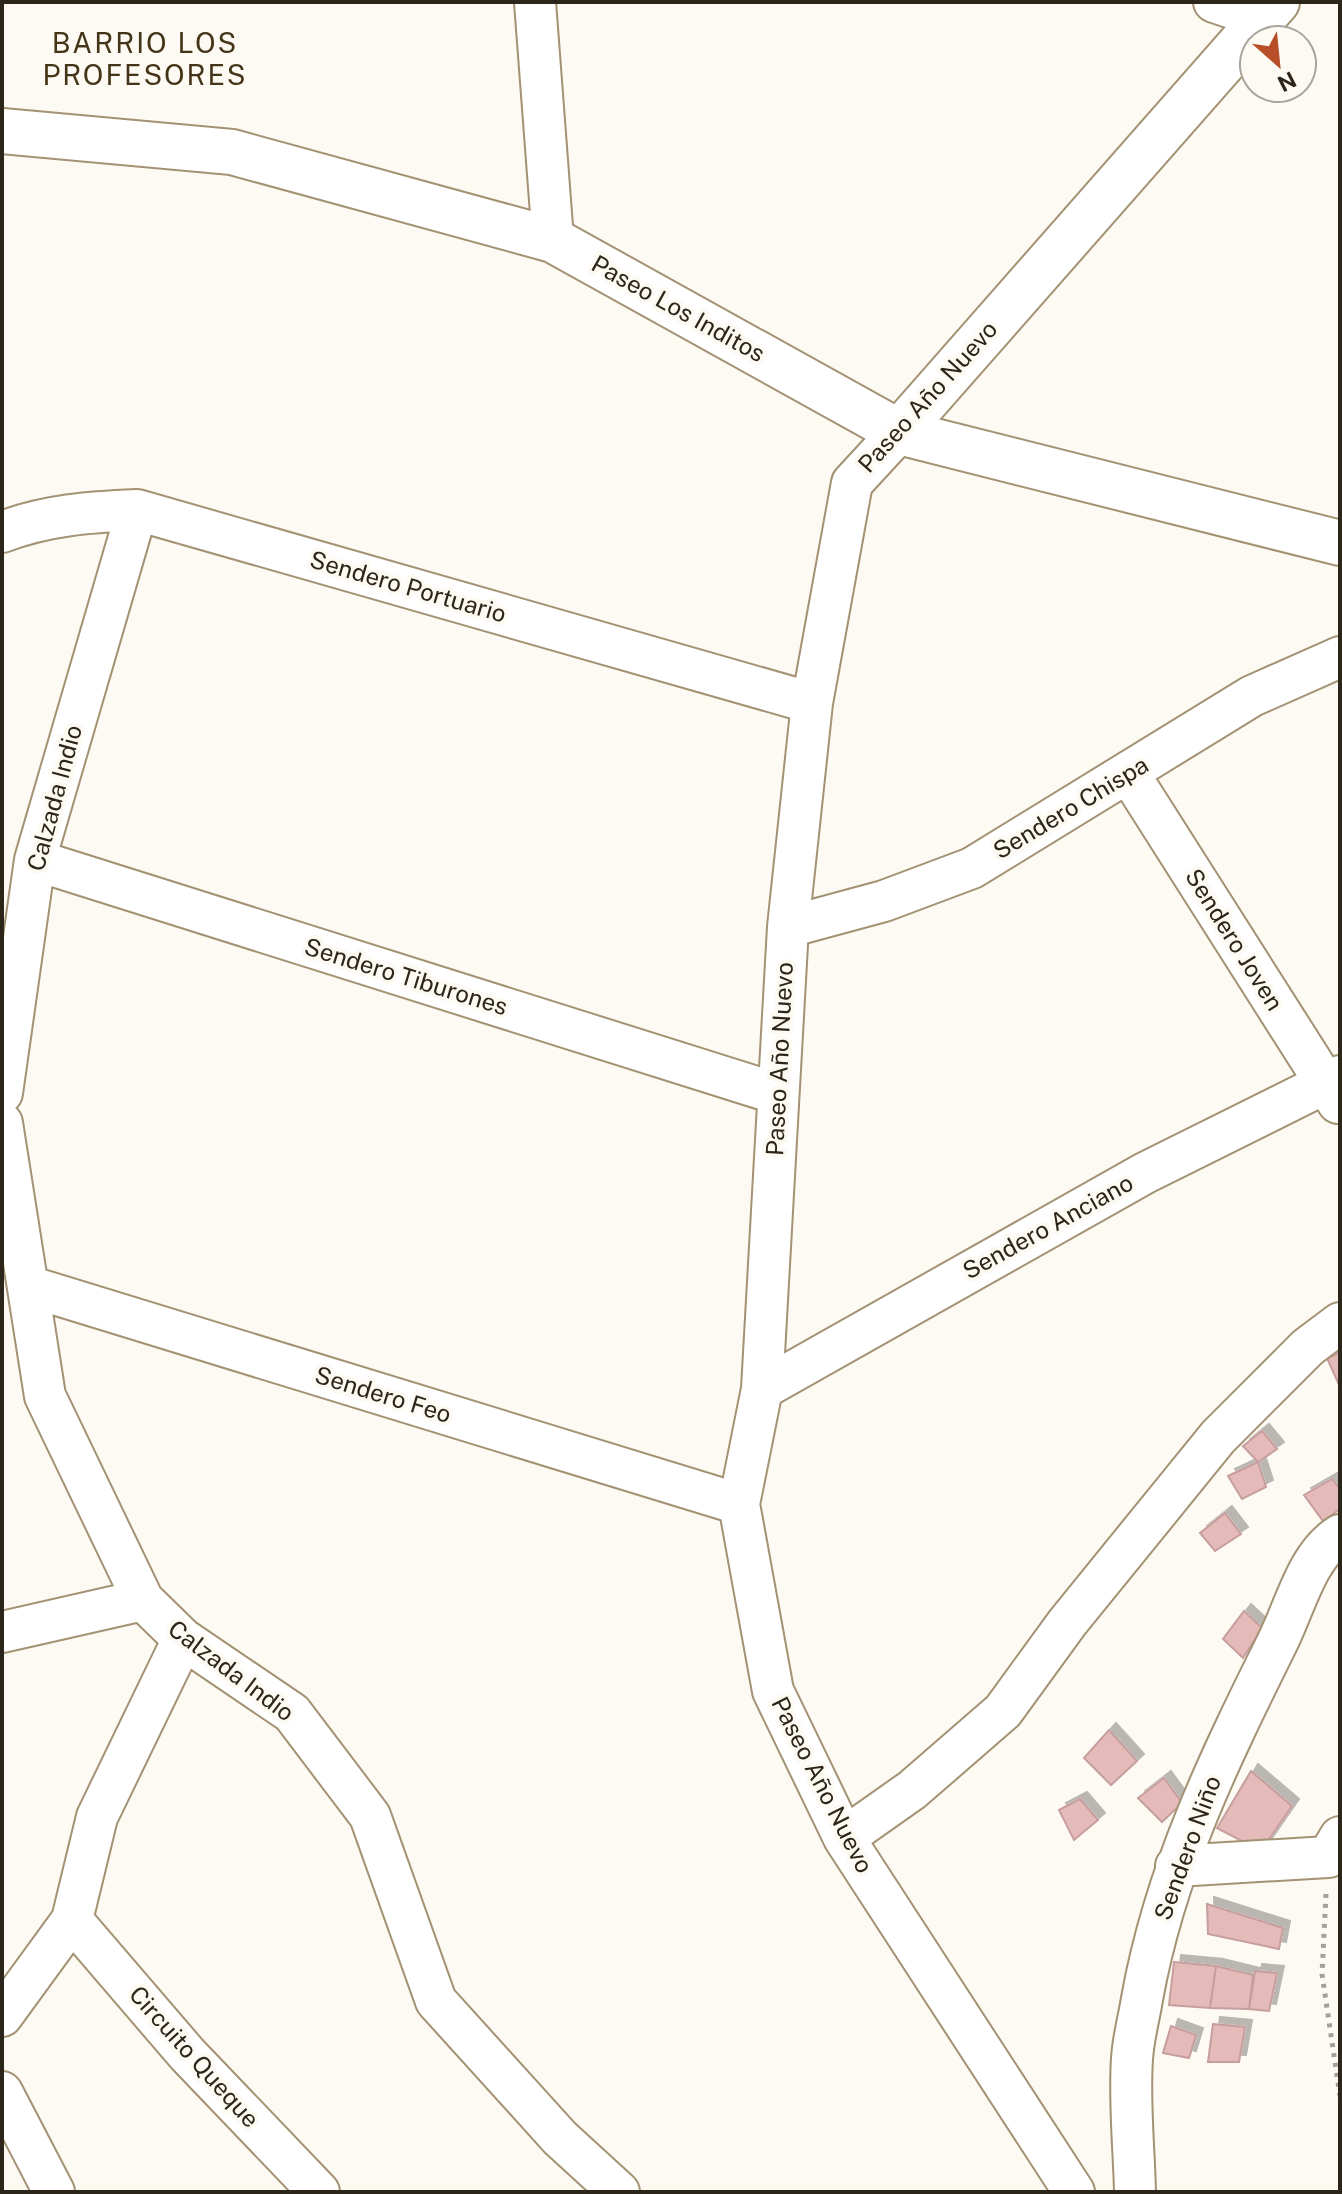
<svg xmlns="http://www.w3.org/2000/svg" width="1342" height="2194" font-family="'Public Sans',sans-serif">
<defs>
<filter id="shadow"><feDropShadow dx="7" dy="-7" stdDeviation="0" flood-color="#0004"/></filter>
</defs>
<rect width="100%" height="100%" fill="#fdf9f3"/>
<path fill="#e4bbb9" stroke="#c69e9d" stroke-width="2" filter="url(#shadow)" d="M 1340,1353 L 1340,1387 L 1327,1358 Z
M 1262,1431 L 1277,1449 L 1258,1462 L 1243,1446 Z
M 1258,1462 L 1266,1487 L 1242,1499 L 1228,1476 Z
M 1332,1479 L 1340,1489 L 1340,1509 L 1323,1521 L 1304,1495 Z
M 1225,1513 L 1241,1534 L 1215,1551 L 1200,1533 Z
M 1244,1611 L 1262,1628 L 1243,1658 L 1223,1639 Z
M 1109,1730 L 1137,1761 L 1111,1785 L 1084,1758 Z
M 1251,1771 L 1292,1806 L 1261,1851 L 1217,1828 Z
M 1164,1778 L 1182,1803 L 1162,1822 L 1138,1798 Z
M 1080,1799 L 1098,1820 L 1074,1840 L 1059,1810 Z
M 1207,1904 L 1283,1928 L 1279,1949 L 1208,1934 Z
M 1174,1962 L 1216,1966 L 1210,2008 L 1169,2005 Z
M 1216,1966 L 1253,1975 L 1249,2009 L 1210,2008 Z
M 1255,1971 L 1277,1973 L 1269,2011 L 1249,2009 Z
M 1213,2024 L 1245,2027 L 1239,2062 L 1208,2062 Z
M 1171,2026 L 1196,2035 L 1189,2058 L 1163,2053 Z"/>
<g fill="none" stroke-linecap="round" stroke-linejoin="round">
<defs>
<path id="street" d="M 535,2 L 553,240
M 1214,2 L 1262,18
M 899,432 L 852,483 L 812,703 L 788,927 L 762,1389 L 739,1504 L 773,1691 L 844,1838 L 1074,2192
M 2,532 C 46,515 90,512 137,510 L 812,703
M 1129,774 L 1338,1103
M 35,860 L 778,1094
M 788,927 L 884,901 L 972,868 L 1252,696 L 1340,657
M 2,1093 L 35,860 L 137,510
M 2,1123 L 45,1396 L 143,1600 L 183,1639 L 292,1713 L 370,1816 L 436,2001 L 560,2138 L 619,2192
M 28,1286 L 739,1504
M 762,1389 L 1145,1173 L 1340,1076
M 2,1632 L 143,1600
M 844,1838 L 912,1790 L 1003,1711 L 1067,1623 L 1218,1437 L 1308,1347 L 1340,1323
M 1176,1866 L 1328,1857 L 1340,1837
M 72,1920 L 187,2054 L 319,2192
M 2,2016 L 72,1920 L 97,1817 L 183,1639
M 2,2092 L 54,2192
M 1135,2192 C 1134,2148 1129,2102 1132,2059 C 1133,2039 1139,2018 1142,1999 C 1165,1870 1220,1758 1277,1643 C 1295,1608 1306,1556 1340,1535"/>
<path id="secondary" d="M 2,131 L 232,152 L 553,240 L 899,432 L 1340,543
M 899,432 L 1277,2"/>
</defs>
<use href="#street" stroke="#a39273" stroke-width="44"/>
<use href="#secondary" stroke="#a39273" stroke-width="48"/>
<path stroke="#a5a097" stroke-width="5" stroke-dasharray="4 6" stroke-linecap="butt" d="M 1326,1894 L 1322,1974 L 1340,2096"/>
<use href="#street" stroke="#fff" stroke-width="40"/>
<use href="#secondary" stroke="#fff" stroke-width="44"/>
</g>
<g text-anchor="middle" stroke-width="8" stroke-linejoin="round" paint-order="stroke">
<g font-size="24" fill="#2c2519" stroke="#fdf9f3">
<text transform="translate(678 309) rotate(29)" y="8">Paseo Los Inditos</text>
<text transform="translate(928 397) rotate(-48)" y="8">Paseo Año Nuevo</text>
<text transform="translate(408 587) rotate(16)" y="8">Sendero Portuario</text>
<text transform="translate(55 798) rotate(-75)" y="8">Calzada Indio</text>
<text transform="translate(1071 808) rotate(-31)" y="8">Sendero Chispa</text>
<text transform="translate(1234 940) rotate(58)" y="8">Sendero Joven</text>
<text transform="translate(406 977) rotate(17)" y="8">Sendero Tiburones</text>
<text transform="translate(780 1059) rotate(-87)" y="8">Paseo Año Nuevo</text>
<text transform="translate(1048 1227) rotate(-29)" y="8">Sendero Anciano</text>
<text transform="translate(383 1395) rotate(17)" y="8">Sendero Feo</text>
<text transform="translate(231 1671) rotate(37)" y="8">Calzada Indio</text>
<text transform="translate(822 1785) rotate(63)" y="8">Paseo Año Nuevo</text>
<text transform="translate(1188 1848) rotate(-70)" y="8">Sendero Niño</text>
<text transform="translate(194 2057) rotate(48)" y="8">Circuito Queque</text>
</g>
<g font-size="28" letter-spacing="2" fill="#443518" stroke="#fdf9f3">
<text x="145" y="53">BARRIO LOS<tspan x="145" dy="32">PROFESORES</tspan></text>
</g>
</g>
<rect width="1342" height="2194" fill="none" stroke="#2c2519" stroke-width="8"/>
<g transform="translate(1278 64) rotate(153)"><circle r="38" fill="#fdf9f3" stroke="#a9a49c" stroke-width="2"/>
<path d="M0-6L14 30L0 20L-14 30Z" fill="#b74f29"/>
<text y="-12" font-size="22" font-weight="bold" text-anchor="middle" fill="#2c2519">N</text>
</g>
</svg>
